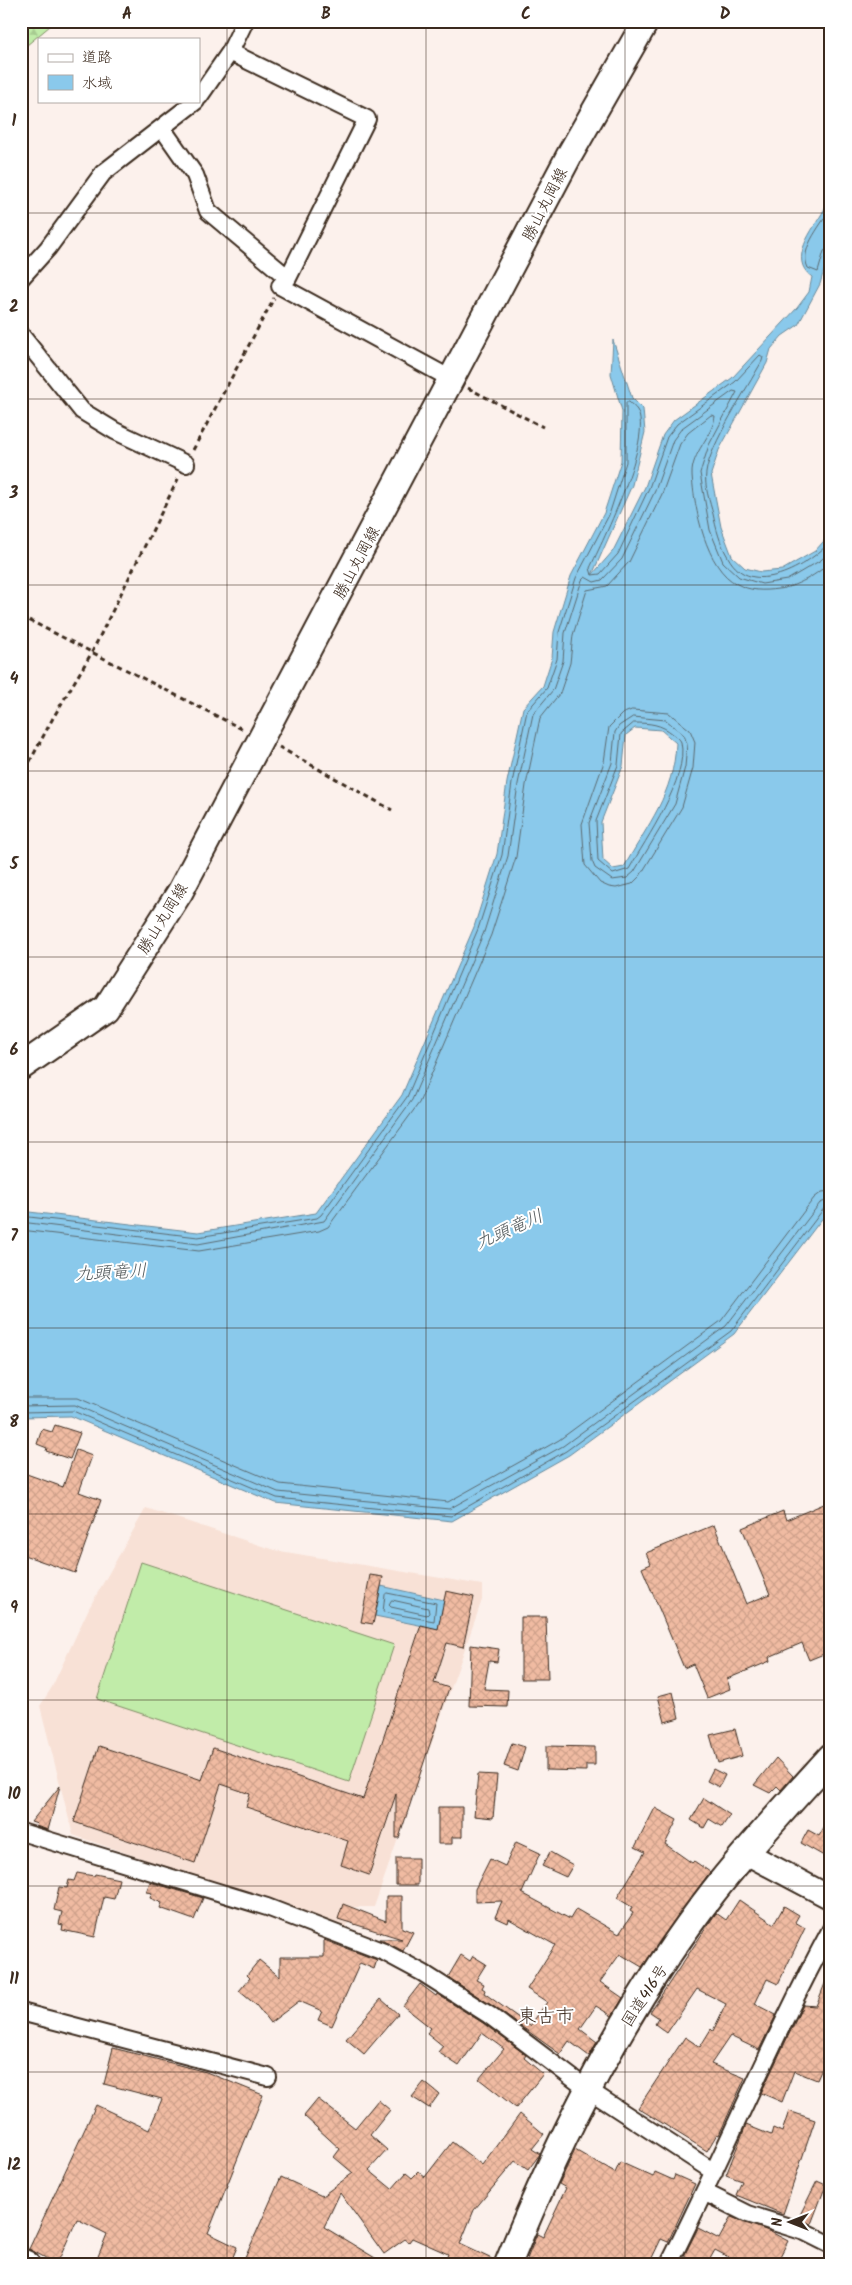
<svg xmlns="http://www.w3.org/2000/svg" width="852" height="2285" font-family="Kalam,'Klee One',sans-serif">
<defs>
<pattern id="forest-firs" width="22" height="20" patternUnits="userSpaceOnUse" patternTransform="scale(1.25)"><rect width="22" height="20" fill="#c1eca9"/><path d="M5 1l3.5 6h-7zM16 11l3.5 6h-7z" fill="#a7cb91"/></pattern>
<pattern id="building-cross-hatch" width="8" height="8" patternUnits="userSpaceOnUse" patternTransform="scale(1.25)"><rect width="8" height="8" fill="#f0bba2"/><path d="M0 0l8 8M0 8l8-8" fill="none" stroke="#cfa18b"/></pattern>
</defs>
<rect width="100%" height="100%" fill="#fcf1ec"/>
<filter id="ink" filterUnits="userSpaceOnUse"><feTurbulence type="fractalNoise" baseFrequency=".02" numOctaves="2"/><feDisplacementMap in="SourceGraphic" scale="10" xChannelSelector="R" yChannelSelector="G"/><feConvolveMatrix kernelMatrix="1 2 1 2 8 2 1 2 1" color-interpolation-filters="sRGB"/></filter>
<g filter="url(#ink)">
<path fill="#f8e1d6" d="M 146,1508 L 274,1550 L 482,1585 L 482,1600 L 374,1907 L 354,1907 L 346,1928 L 73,1835 L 40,1706 L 52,1687 L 89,1608 Z"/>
<path fill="url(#forest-firs)" stroke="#7e8b64" d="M 21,21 L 56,21 L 21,50 Z"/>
<path fill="#c1eca9" stroke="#7e8b64" d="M 141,1562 L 394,1645 L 349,1782 L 97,1699 Z"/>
<path fill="#8ac9eb" stroke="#6a8999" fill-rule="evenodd" d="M 831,191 L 831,246 L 820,284 L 798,325 L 782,336 L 771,349 L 767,363 L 719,450 L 711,474 L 721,527 L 732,556 L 745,568 L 761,572 L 782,570 L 815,551 L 831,533 L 831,1207 L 734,1334 L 569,1455 L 452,1521 L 275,1503 L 71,1416 L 21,1417 L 21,1211 L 198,1232 L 316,1213 L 402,1095 L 474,927 L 497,854 L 507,782 L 523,708 L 543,686 L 552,658 L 554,632 L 571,576 L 604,513 L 621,461 L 622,411 L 611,374 L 613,340 L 632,398 L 643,409 L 645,432 L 632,485 L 592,575 L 613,551 L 645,487 L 663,435 L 674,420 L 732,378 L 797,308 L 809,292 L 812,277 C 787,259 813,230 824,210 C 827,204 829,197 831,191 ZM 635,728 L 661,730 L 676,743 C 674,794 648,824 624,867 L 613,869 L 603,860 L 601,822 L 623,766 L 626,735 Z
M 381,1586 L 444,1600 L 438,1629 L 375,1616 Z"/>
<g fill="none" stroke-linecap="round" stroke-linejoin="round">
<path stroke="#5b6a70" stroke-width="1" d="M 831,206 C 824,224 798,247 808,268 L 818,272 L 824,251 L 831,247
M 632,710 L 669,713 L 690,730 L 695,742 L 693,768 L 682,807 L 640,876 L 632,884 L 616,888 L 609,887 L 600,883 L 585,865 L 582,824 L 604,762 L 609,727 L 622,714 Z
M 633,717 L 666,720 L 684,735 L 687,744 L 685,767 L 675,804 L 634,872 L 627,878 L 612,880 L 595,868 L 592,861 L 589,823 L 612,763 L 615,732 L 619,726 Z
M 634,723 C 650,723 661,724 673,734 C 676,736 680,739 681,742 C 689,778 646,839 629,869 L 613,874 L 598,861 L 596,821 L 618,765 L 621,734 Z
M 21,1216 L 198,1237 L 317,1218 L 321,1215 L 407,1097 L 478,929 L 502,855 L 512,783 L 527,711 L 547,688 L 557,659 L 559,632 L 576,578 L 609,515 L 626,462 L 626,402 L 629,402 C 631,404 635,407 637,410 C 654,437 603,540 590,568 L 592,575 L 600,574 L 618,554 L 649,488 L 667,437 L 677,424 L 735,382 L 760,355 L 763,357 L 762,361 C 748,387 709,446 706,473 C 704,486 710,502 713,514 C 716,528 720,544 728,557 C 751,600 808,566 831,541
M 21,1222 L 198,1244 L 324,1221 L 412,1100 L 484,932 L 508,856 L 518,784 L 533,714 L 553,690 L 563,661 L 565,633 L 582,580 L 585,577 L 594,582 L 602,580 L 622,559 L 655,491 L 673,440 L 682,428 L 733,391 L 737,392 L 709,445 L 700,473 L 710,530 L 723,562 L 739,577 L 762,584 L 787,580 L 821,560 L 831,550
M 21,1230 L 199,1251 L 319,1231 L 328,1227 L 419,1103 L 491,935 L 516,857 L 526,785 L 540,718 L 560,693 L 570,663 L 573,635 L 587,590 L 607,586 L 629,562 L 662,494 L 680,444 L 688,433 L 711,415 L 715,416 C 713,436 691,453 692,475 C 694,507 706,569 737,584 C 750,591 763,591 778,589 C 794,588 819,574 831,561
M 21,1398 L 78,1398 L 280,1484 L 448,1502 L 559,1440 L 721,1321 L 814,1198 L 822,1192 L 831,1191
M 21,1406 L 75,1405 L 278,1492 L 449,1509 L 563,1446 L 726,1326 L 820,1203 L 831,1199
M 21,1412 L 73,1411 L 277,1498 L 451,1516 L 566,1451 L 731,1331 L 825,1207 L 831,1205
M 387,1593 L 436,1603 L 434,1621 L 383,1612 L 385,1595 Z
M 392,1600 L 428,1608 L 429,1613 L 427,1615 L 391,1607 L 389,1605 Z"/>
</g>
<path fill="url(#building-cross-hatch)" stroke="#3b2a1e" d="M 55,1425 L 80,1433 L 70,1459 L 46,1451 L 47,1448 L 37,1444 L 42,1429 L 52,1432 Z
M 76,1450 L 92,1456 L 79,1492 L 101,1500 L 75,1573 L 21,1554 L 21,1472 L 63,1487 Z
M 831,1501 L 831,1651 L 809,1660 L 802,1643 L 769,1657 L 770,1661 L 727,1679 L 730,1689 L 707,1698 L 693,1664 L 684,1668 L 642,1568 L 651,1564 L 646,1553 L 714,1525 L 746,1604 L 770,1594 L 742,1528 L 783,1511 L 786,1520 Z
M 370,1575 L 383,1577 L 373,1624 L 361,1622 Z
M 446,1591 L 474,1597 L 463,1647 L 447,1643 L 434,1683 L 449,1688 L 428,1750 L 399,1838 L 396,1838 L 396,1794 L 369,1875 L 341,1865 L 348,1841 L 246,1807 L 250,1794 L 221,1784 L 195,1863 L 74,1822 L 99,1746 L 202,1780 L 213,1748 L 363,1799 L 421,1625 L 438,1629 Z
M 521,1617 L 546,1617 L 548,1679 L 521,1679 Z
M 471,1645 L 499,1649 L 497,1662 L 489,1661 L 484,1689 L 508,1690 L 507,1707 L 469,1706 Z
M 673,1692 L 679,1718 L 665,1722 L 658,1696 Z
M 735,1729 L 742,1756 L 718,1763 L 710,1735 Z
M 512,1743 L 525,1747 L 518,1771 L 504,1766 Z
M 546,1746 L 595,1747 L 595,1765 L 586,1765 L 586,1771 L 546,1770 Z
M 776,1758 L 793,1776 L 781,1790 L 777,1786 L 770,1793 L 754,1785 Z
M 713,1769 L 725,1775 L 719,1787 L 707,1781 Z
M 478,1774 L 497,1775 L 493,1818 L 474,1816 Z
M 60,1786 L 48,1830 L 36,1826 L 37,1824 L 31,1822 Z
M 704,1798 L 730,1815 L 722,1827 L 709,1819 L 704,1828 L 691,1820 Z
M 438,1807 L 462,1807 L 462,1837 L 452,1837 L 452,1844 L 438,1844 Z
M 655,1808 L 677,1820 L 665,1844 L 692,1863 L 694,1861 L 710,1872 L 642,1967 L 620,1954 L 600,1982 L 623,1998 L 612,2016 L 596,2006 L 580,2029 L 597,2042 L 589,2056 L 569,2041 L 560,2054 L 494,2007 L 448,1977 L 461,1955 L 470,1961 L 473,1956 L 486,1964 L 476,1980 L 484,1984 L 482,1988 L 485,1990 L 484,1993 L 530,2026 L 547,2002 L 527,1989 L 555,1945 L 509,1919 L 508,1923 L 495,1917 L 502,1901 L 475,1902 L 475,1889 L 490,1859 L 505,1866 L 516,1842 L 540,1853 L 522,1893 L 570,1919 L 576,1909 L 619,1934 L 633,1913 L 630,1911 L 632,1907 L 617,1898 L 645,1852 L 635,1847 Z
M 831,1815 L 831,1860 L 801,1843 L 808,1830 L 819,1836 Z
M 550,1852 L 573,1865 L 566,1877 L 542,1866 Z
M 396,1858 L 418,1858 L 418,1885 L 396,1885 Z
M 77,1873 L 94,1876 L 95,1874 L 119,1879 L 114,1899 L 104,1897 L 95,1937 L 62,1930 L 63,1925 L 59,1924 L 62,1912 L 54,1910 L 59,1887 L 67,1888 L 69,1880 L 74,1881 Z
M 150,1882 L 203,1898 L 194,1920 L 160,1908 L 162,1903 L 150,1898 L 152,1893 L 146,1892 Z
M 386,1896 L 402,1896 L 402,1928 L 413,1932 L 403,1951 L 379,1939 L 402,1939 L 338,1919 L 343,1904 L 386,1921 Z
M 739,1900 L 774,1924 L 784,1906 L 799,1915 L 795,1922 L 805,1928 L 778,1984 L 767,1979 L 755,2004 L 776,2015 L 759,2050 L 730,2036 L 711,2064 L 745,2078 L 719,2135 L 717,2134 L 707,2151 L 638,2108 L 685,2037 L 700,2047 L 711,2029 L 713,2031 L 726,2004 L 697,1989 L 667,2033 L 655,2024 L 659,2018 L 650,2012 L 716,1913 L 726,1920 Z
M 324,1940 L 377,1960 L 374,1969 L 360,1963 L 332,2026 L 318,2020 L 322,2011 L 299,2001 L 270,2023 L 256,2005 L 239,1991 L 250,1978 L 247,1975 L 259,1960 L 280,1977 L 280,1957 L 324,1957 Z
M 830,1971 L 831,2064 L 825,2062 L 817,2080 L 794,2071 L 782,2102 L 761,2093 L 803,2005 L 816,2006 Z
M 420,1984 L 436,1996 L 437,1994 L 483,2023 L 526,2055 L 524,2058 L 543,2074 L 516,2108 L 479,2079 L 504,2049 L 482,2033 L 459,2066 L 438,2052 L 443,2046 L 427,2033 L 431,2028 L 403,2006 Z
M 381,1999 L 398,2014 L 364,2054 L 346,2039 Z
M 113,2048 L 206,2072 L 263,2095 L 208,2233 L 237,2247 L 230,2264 L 95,2264 L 107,2234 L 77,2219 L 57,2264 L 29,2249 L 96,2105 L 149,2130 L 162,2099 L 104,2084 Z
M 424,2082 L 439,2094 L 429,2108 L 412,2097 Z
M 318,2099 L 355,2128 L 378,2100 L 390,2110 L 370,2135 L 387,2150 L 369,2170 L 392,2189 L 406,2173 L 412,2178 L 418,2172 L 425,2177 L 452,2142 L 482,2165 L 520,2114 L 544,2134 L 532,2149 L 540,2154 L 528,2170 L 515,2161 L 474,2210 L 460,2244 L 494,2260 L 493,2264 L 444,2264 L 448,2254 L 412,2238 L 409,2242 L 405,2239 L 384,2254 L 340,2193 L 324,2227 L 385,2264 L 258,2264 L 245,2258 L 281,2177 L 322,2196 L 353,2173 L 334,2157 L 340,2149 L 304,2116 Z
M 789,2111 L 815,2120 L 783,2214 L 736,2195 L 742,2181 L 726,2175 L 746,2125 L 771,2135 L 773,2128 L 782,2132 Z
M 575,2150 L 615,2173 L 620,2162 L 653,2177 L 655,2172 L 673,2180 L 675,2175 L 695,2184 L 668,2242 L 661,2239 L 649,2264 L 539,2264 L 527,2259 L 537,2234 L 543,2237 L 566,2188 L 559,2184 Z
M 817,2181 L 826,2185 L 811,2224 L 798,2219 Z
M 731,2217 L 771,2232 L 788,2241 L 776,2264 L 742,2264 L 715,2250 L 707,2264 L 699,2264 L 684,2256 L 698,2228 L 719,2239 Z"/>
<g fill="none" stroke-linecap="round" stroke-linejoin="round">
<defs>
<path id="minor" d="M 230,52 L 367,119 L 288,278 L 280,286 L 453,380
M 199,97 L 230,52 L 245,21
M 162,128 L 195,175 L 208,211 L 288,278
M 21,278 L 48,248 L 103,173 L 196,101
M 21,335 L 82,411 L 115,431 L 186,464
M 21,1832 L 267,1907 L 384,1952 L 423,1973 L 489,2015 L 587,2089 L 714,2172
M 21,2012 L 268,2077
M 704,2192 L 748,2214 L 805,2232 L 831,2245
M 669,2264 C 725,2153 772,2038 831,1929"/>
<path id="secondary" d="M 746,1853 L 831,1898"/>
<path id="primary" d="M 21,1067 L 106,1008 L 180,892 L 570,154 L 646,21"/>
<path id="trunk" d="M 21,2262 L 26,2264
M 508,2264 C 562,2132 626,2004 714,1891 C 751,1844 791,1801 831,1757"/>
</defs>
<use href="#minor" stroke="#3b2a1e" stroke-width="20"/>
<use href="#secondary" stroke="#3b2a1e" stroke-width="26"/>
<use href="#primary" stroke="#3b2a1e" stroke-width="29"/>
<use href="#trunk" stroke="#3b2a1e" stroke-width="30"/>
<path stroke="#3b2a1e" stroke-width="3" stroke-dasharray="5 4" stroke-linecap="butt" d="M 468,388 L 543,427
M 193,450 L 274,298
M 21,616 L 244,730
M 279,747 L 392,810
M 21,778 L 53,718 L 91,654 L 179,477"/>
<use href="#minor" stroke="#fff" stroke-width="16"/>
<use href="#secondary" stroke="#fff" stroke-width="22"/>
<use href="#primary" stroke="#fff" stroke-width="25"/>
<use href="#trunk" stroke="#fff" stroke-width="26"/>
</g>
</g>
<path fill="none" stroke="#3b2a1e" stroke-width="1" stroke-opacity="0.55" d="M 227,21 L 227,2264M 426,21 L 426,2264M 625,21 L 625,2264M 21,213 L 831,213M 21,399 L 831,399M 21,585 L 831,585M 21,771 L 831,771M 21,957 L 831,957M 21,1142 L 831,1142M 21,1328 L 831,1328M 21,1514 L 831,1514M 21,1700 L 831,1700M 21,1886 L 831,1886M 21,2072 L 831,2072"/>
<g text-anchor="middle" stroke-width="4" stroke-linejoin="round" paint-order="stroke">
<g font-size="16" fill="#3b2a1e" stroke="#fff">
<text transform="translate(544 204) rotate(-63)" y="6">勝山丸岡線</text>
<text transform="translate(356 562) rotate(-62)" y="6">勝山丸岡線</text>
<text transform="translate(162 918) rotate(-58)" y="6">勝山丸岡線</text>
<text transform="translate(644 1995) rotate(-57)" y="6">国道416号</text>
</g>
<g font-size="18" font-style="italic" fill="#535a5c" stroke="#fff">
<text transform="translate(509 1229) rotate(-24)" y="6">九頭竜川</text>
<text transform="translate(111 1272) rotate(-3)" y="6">九頭竜川</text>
</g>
<g font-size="19" fill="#3b2a1e" stroke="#fff">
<text x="546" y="2022">東古市</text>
</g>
</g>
<rect width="852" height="2285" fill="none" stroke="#fff" stroke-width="55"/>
<rect x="38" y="38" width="162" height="65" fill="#ffffff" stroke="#b1aaa5"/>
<rect x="48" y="54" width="25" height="8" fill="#ffffff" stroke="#b1aaa5"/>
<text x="82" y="62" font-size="15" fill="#3b2a1e">道路</text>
<rect x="48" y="75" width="25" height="15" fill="#8ac9eb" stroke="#b1aaa5"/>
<text x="82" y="88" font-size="15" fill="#3b2a1e">水域</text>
<g transform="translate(790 2222) rotate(270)" stroke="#ffffff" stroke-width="4" paint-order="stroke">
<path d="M0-4L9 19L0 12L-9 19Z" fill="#3b2a1e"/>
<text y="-8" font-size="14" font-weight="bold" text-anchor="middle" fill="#3b2a1e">N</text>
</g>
<rect x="28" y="28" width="796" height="2230" fill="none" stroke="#3b2a1e" stroke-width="2"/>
<g font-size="16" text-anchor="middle" font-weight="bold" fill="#3b2a1e">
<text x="127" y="19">A</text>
<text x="326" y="19">B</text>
<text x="526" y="19">C</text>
<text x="725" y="19">D</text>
<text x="14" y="126">1</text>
<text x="14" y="312">2</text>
<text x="14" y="498">3</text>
<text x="14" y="684">4</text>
<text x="14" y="869">5</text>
<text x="14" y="1055">6</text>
<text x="14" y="1241">7</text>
<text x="14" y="1427">8</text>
<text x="14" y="1613">9</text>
<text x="14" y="1799">10</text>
<text x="14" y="1984">11</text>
<text x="14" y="2170">12</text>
</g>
</svg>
